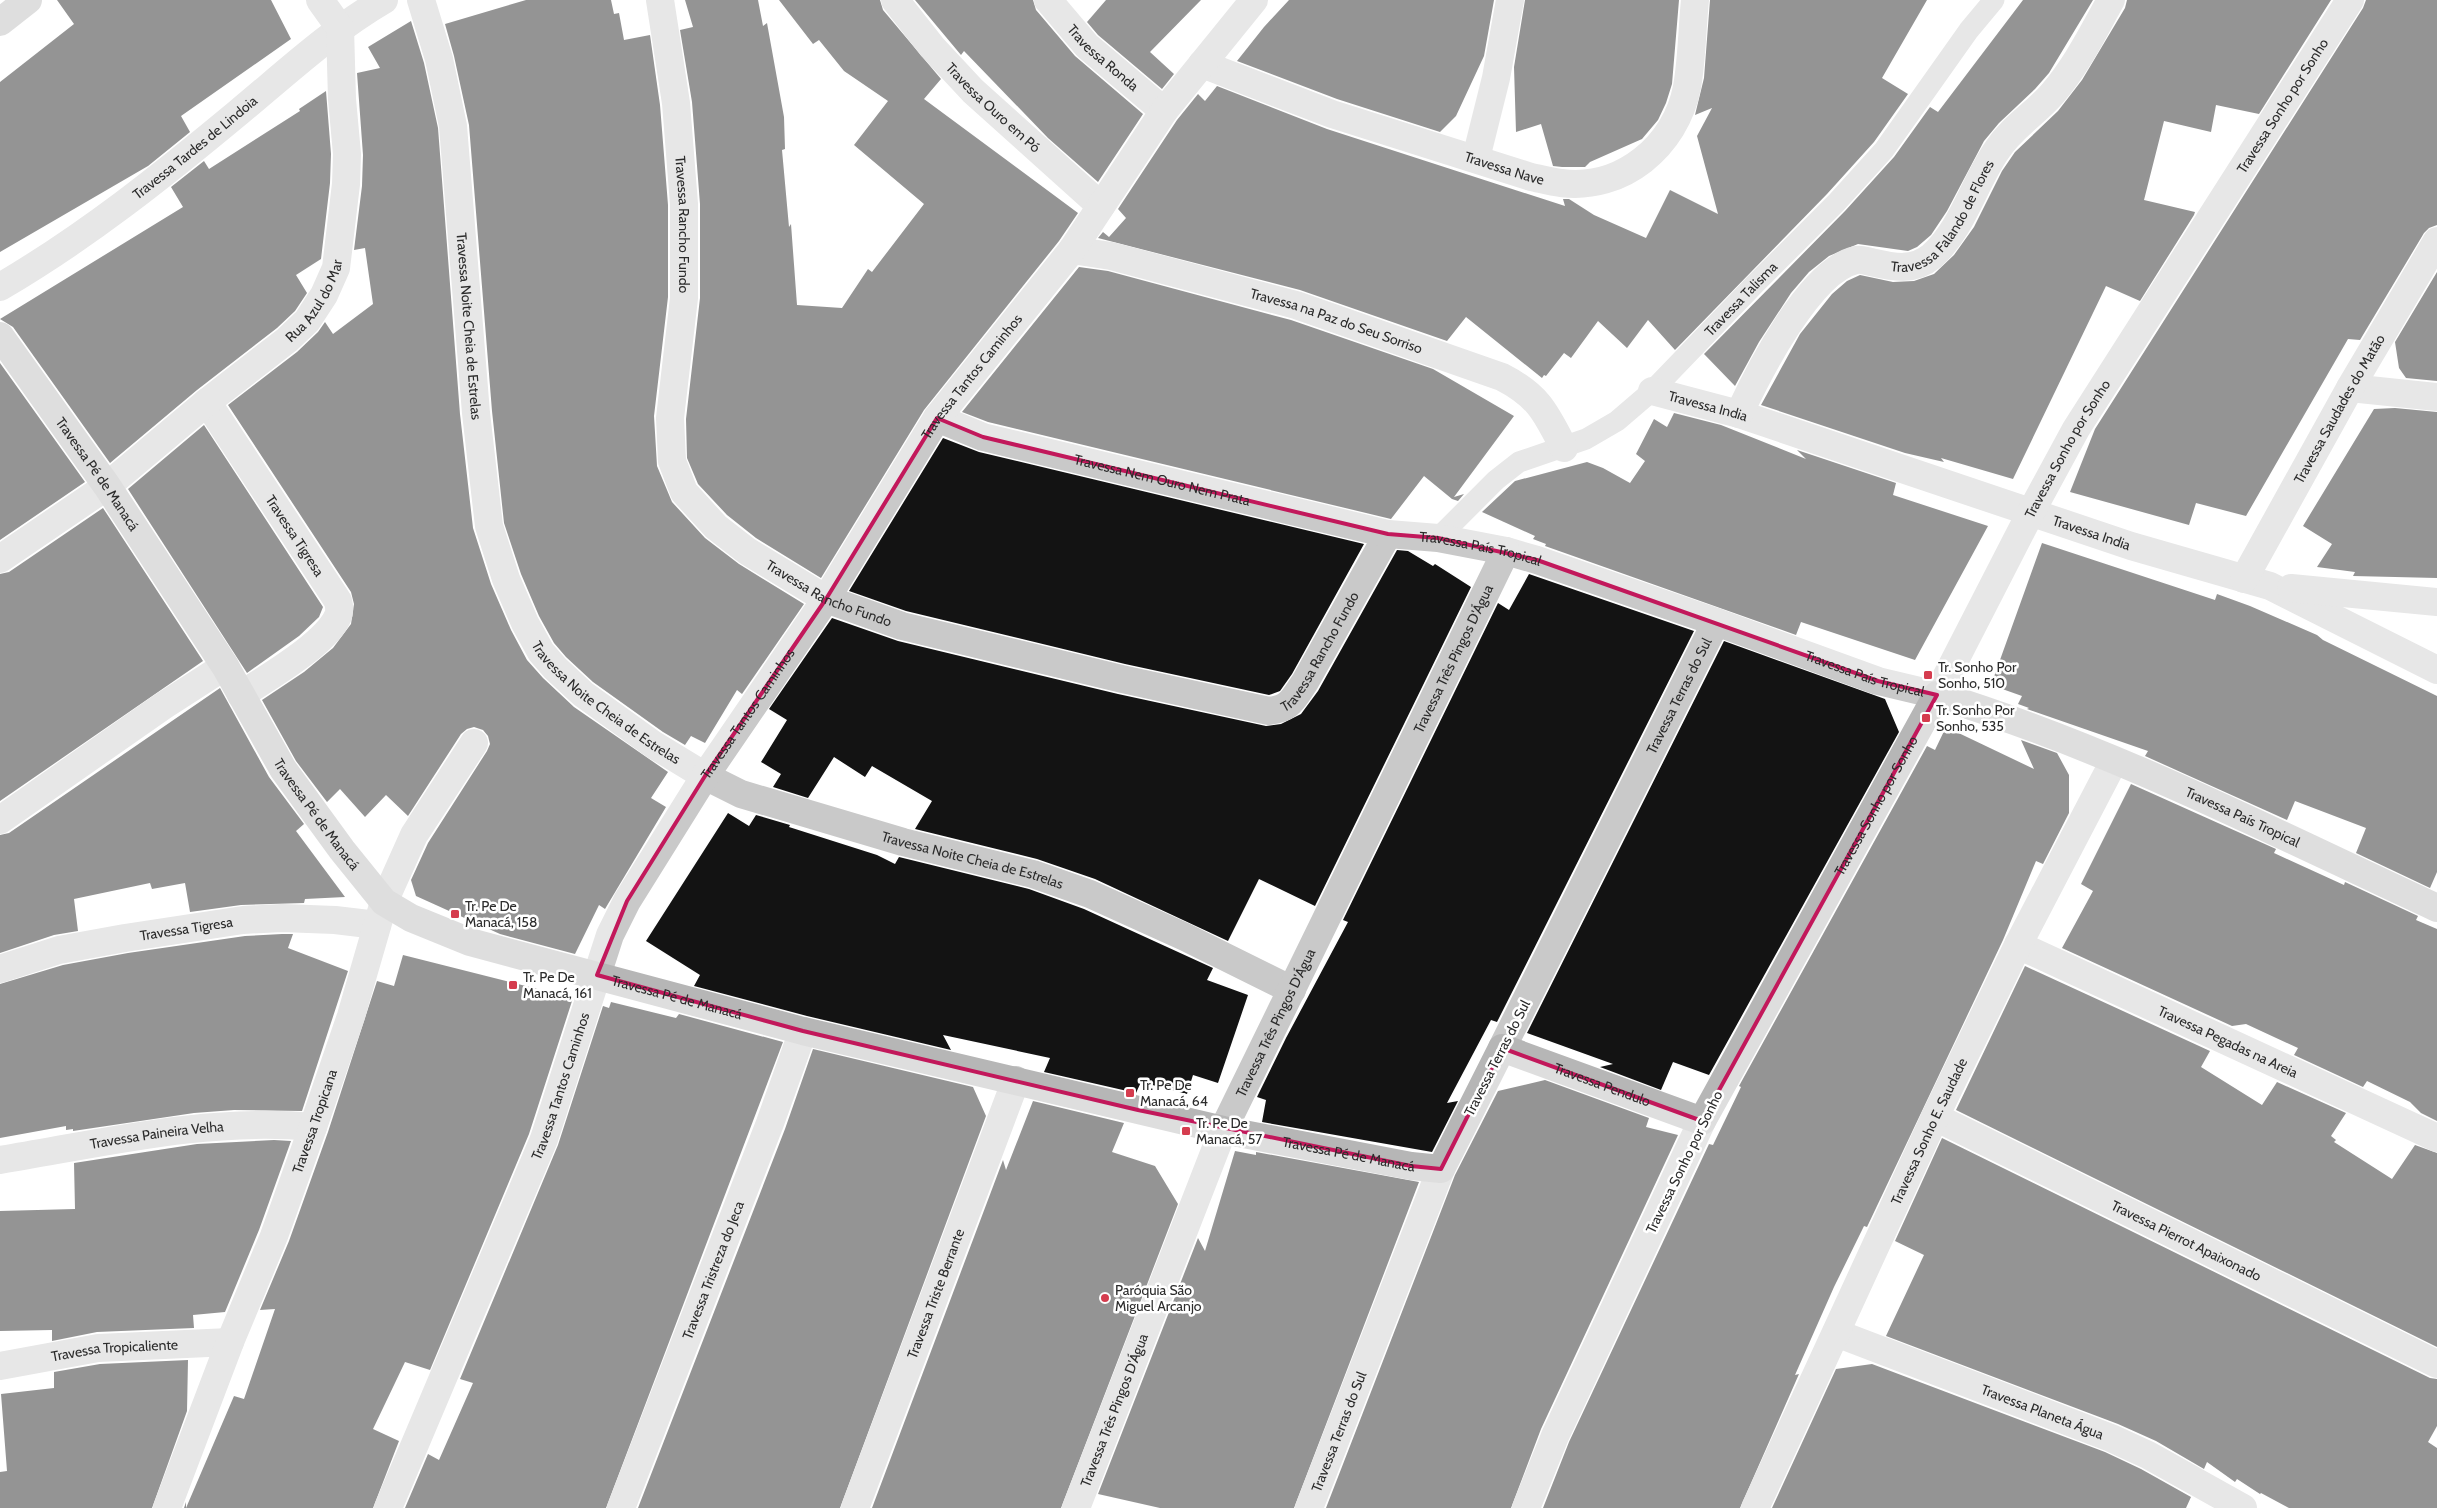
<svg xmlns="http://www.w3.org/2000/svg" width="2437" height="1508" font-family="Cabin,sans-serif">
<rect width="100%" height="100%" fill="#fff"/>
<path fill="#131313" d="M 57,0 L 271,0 L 291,39 L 181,116 L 190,132 L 148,166 L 0,252 L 0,82 L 74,24 Z
M 526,0 L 611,0 L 614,14 L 619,13 L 624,40 L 650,35 L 660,105 L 668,205 L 668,297 L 654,416 L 657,466 L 672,502 L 705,538 L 739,564 L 804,604 L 742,694 L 737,690 L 705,743 L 691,736 L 685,745 L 663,732 L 593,682 L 566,657 L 554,643 L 539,616 L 521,574 L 504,523 L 492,411 L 469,125 L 454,56 L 445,24 Z
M 685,0 L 758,0 L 763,26 L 767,23 L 784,117 L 785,149 L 782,150 L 789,227 L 791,224 L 797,305 L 842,308 L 868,269 L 872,272 L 924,204 L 854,145 L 888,101 L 844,71 L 819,40 L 813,44 L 779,0 L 880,0 L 883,10 L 941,79 L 924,99 L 1078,213 L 1059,241 L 924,410 L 821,578 L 756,538 L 727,515 L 698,484 L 687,458 L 686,419 L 700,298 L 700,204 L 692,102 L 680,30 L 693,27 Z
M 915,0 L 1033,0 L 1036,10 L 1075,56 L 1143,114 L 1098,182 L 1048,138 L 964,51 L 961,55 Z
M 1106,0 L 1201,0 L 1150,52 L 1174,74 L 1162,89 L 1098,35 L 1087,22 Z
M 1289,0 L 1494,0 L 1484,56 L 1456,116 L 1440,132 L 1337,99 L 1237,61 L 1264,27 Z
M 1525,0 L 1679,0 L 1672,84 L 1666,103 L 1658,120 L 1642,139 L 1590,162 L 1585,167 L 1562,167 L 1553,166 L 1541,124 L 1516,132 L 1514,67 Z
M 1710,0 L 1927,0 L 1882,78 L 1908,94 L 1874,142 L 1827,194 L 1675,350 L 1648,320 L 1627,348 L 1598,321 L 1571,358 L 1564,353 L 1546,376 L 1544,375 L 1542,378 L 1466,317 L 1447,341 L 1300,290 L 1098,238 L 1103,232 L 1109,237 L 1126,218 L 1118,209 L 1177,120 L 1198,94 L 1205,101 L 1217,86 L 1327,129 L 1565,206 L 1563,199 L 1569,199 L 1594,215 L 1646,238 L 1670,190 L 1718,214 L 1697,136 L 1712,108 L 1695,115 L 1704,78 Z
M 2023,0 L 2093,0 L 2049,73 L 2035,89 L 1999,123 L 1984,141 L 1947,211 L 1931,235 L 1917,247 L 1908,251 L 1858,244 L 1829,256 L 1809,272 L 1791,293 L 1759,342 L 1735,386 L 1704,354 L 1845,211 L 1894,157 L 1930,107 L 1938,112 Z
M 2127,0 L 2331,0 L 2259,114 L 2216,105 L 2211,132 L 2164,121 L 2144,200 L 2195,212 L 2194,215 L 2140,301 L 2106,286 L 2013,479 L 1941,458 L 1944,462 L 1905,453 L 1761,405 L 1800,334 L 1832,294 L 1847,281 L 1860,275 L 1893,282 L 1914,281 L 1934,274 L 1954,255 L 1974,227 L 2002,171 L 2015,152 L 2058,111 L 2082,80 L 2125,8 Z
M 2366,0 L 2437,0 L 2437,225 L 2429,228 L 2424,233 L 2360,340 L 2348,339 L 2246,516 L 2196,503 L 2189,525 L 2070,492 L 2095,429 L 2363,8 Z
M 411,21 L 424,63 L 438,128 L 460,414 L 473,528 L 491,584 L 511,630 L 527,660 L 543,678 L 574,707 L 668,772 L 651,798 L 666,807 L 605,909 L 599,905 L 575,954 L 500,934 L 416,896 L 411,880 L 428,843 L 487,751 L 490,744 L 488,736 L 483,730 L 474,727 L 467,729 L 461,734 L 408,816 L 386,795 L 365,817 L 340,789 L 327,802 L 296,761 L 262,700 L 304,672 L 333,648 L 351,624 L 354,604 L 351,592 L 228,405 L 297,352 L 318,332 L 325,322 L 333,334 L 373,304 L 365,248 L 354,250 L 362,186 L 363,155 L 357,73 L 380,68 L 368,47 Z
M 326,91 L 331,154 L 330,183 L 321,259 L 296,275 L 307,293 L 295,311 L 277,328 L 197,390 L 110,463 L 13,327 L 0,319 L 183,207 L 171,187 L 204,161 L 209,169 L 300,111 L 299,109 Z
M 1079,267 L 1108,271 L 1291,320 L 1433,369 L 1514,416 L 1454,497 L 1464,494 L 1458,501 L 1452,499 L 1424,476 L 1391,519 L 988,422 L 962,412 Z
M 2437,272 L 2437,381 L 2406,378 L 2399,368 L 2395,342 Z
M 0,363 L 85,482 L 0,540 Z
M 2395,408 L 2437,412 L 2437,578 L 2353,576 L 2355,572 L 2317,567 L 2332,544 L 2303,526 L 2374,409 Z
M 1674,413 L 1721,425 L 1806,459 L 1797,450 L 1896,483 L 1893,495 L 1988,526 L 1915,660 L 1801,622 L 1796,635 L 1545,546 L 1546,544 L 1533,539 L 1535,536 L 1482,512 L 1515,481 L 1587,462 L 1603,468 L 1630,483 L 1645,461 L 1636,454 L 1654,419 L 1667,427 Z
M 204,425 L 323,607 L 319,617 L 299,636 L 247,673 L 128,489 Z
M 943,438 L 979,452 L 1364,544 L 1292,674 L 1280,691 L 1269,695 L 1125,664 L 906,611 L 849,591 Z
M 103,508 L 203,661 L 0,801 L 0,574 L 9,572 Z
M 2042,543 L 2215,600 L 2217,594 L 2250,606 L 2317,635 L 2323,640 L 2437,696 L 2437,872 L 2430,888 L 2356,853 L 2366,828 L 2295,801 L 2287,820 L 2145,756 L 2148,751 L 2027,709 L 2029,708 L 2018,704 L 2022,696 L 1991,685 Z
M 1397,550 L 1408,551 L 1433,566 L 1435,564 L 1471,587 L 1315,906 L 1259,879 L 1228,941 L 1095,879 L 1037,859 L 915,829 L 932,801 L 872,766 L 865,777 L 834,757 L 808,798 L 773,787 L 781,774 L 761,762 L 787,720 L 769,709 L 832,618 L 898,641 L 1118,694 L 1266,726 L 1281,724 L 1301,714 L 1318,691 Z
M 1529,574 L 1694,631 L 1497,1022 L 1491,1020 L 1447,1103 L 1458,1101 L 1432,1152 L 1262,1122 L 1266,1100 L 1257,1097 L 1286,1038 L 1348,922 L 1343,920 L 1498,603 L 1509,610 Z
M 1724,641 L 1885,699 L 1899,732 L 1709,1075 L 1673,1062 L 1661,1090 L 1600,1067 L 1613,1064 L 1527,1033 Z
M 220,688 L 269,777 L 304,824 L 296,831 L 345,897 L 305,899 L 304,903 L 241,905 L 190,912 L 185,883 L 152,889 L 150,883 L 74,899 L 78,931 L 54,935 L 0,953 L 0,835 L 9,833 Z
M 1946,727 L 2034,769 L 2021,740 L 2057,753 L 2069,775 L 2069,813 L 2043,864 L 2036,861 L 2003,940 L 1867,1227 L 1864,1226 L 1834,1287 L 1795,1375 L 1799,1374 L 1740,1508 L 1543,1508 L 1569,1442 L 1709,1144 L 1713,1145 L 1741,1087 L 1739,1086 L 1927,746 L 1935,750 Z
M 2131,784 L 2276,849 L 2274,853 L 2344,885 L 2345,882 L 2418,916 L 2416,920 L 2437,929 L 2437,1121 L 2421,1113 L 2410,1102 L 2367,1081 L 2363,1087 L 2294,1055 L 2298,1048 L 2246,1024 L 2232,1026 L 2062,948 L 2093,891 L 2081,884 Z
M 728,813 L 749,826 L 756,815 L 790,825 L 789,827 L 877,855 L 895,864 L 899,857 L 1029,889 L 1084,909 L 1213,968 L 1207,980 L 1248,995 L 1218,1083 L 1193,1075 L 1187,1094 L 1141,1082 L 1136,1093 L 1044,1072 L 1050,1058 L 943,1035 L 951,1050 L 807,1016 L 694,986 L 700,975 L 646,941 Z
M 282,934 L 293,934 L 288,948 L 348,971 L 302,1111 L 234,1110 L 194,1113 L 73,1131 L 73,1129 L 66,1130 L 66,1126 L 0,1138 L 0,984 L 63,965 L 128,953 L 245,936 Z
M 403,955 L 573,998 L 529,1134 L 430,1370 L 405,1362 L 373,1429 L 399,1441 L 373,1508 L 184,1508 L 186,1502 L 186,1508 L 234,1396 L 244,1399 L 275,1309 L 260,1310 L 289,1241 L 328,1132 L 377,981 L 394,986 Z
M 2025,966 L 2210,1051 L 2201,1067 L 2262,1105 L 2277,1082 L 2346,1113 L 2331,1136 L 2336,1140 L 2334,1142 L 2392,1179 L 2415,1145 L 2437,1153 L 2437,1347 L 1956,1110 Z
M 611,1002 L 676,1018 L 679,1014 L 783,1042 L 606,1508 L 405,1508 L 428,1454 L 439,1460 L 473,1383 L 460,1379 L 558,1145 L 603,1006 L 609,1008 Z
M 813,1049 L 973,1087 L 986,1116 L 840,1508 L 638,1508 L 785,1129 Z
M 1545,1080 L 1649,1118 L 1646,1127 L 1678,1135 L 1541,1429 L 1511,1508 L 1326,1508 L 1455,1175 L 1498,1091 Z
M 1033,1101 L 1124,1123 L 1112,1152 L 1155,1166 L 1178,1204 L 1061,1508 L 872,1508 L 1003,1160 L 1006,1170 Z
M 1942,1138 L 2430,1378 L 2437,1379 L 2437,1426 L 2428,1442 L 2437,1448 L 2437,1508 L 2289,1508 L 2261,1493 L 2260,1494 L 2237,1479 L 2235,1482 L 2207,1462 L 2204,1469 L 2156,1441 L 2118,1424 L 1886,1336 L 1924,1255 L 1895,1241 Z
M 274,1140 L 291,1141 L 259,1230 L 225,1312 L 193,1315 L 194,1328 L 97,1332 L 52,1341 L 52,1330 L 0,1331 L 0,1211 L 75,1209 L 74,1163 L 197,1144 Z
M 1235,1151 L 1256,1155 L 1256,1152 L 1419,1182 L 1294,1508 L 1160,1508 L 1098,1494 L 1198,1238 L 1205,1251 Z
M 188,1360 L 187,1411 L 152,1508 L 0,1508 L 0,1472 L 7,1471 L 1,1394 L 54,1388 L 54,1372 L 100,1364 Z
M 1872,1364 L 2105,1452 L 2141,1469 L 2191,1497 L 2186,1508 L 1772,1508 L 1836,1369 Z"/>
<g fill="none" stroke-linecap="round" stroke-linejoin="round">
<path stroke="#c9c9c9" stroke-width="21" id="s1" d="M 1438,538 L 1496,480 L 1519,462 L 1586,439 L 1617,421 L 1652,391 L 1754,285 L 1836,203 L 1884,150 L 1969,30 L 1994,0"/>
<g stroke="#c9c9c9" stroke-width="28">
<path id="s2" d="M 421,0 L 439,59 L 453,126 L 476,413 L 489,526 L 506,579 L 525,623 L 541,652 L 555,668 L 583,694 L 654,745 L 705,776 L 741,794 L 903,842 L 1033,874 L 1090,894 L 1185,937 L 1292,990"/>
<path id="s3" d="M 660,0 L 676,103 L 684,204 L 684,298 L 670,418 L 672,461 L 684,492 L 716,527 L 747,551 L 826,599 L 902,626 L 1122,679 L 1269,711 C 1291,708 1293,699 1305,682 L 1388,534"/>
<path id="s4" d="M 895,0 L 932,47 L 973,91 L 1101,206"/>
<path id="s5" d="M 1048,0 L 1087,46 L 1164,111"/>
<path id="s6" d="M 1202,64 L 1332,114 L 1531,177 C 1541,179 1551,182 1561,183 C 1622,191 1676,146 1687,87 C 1692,59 1692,29 1695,0"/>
<path d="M 1476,158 L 1496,78 L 1510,0"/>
<path id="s7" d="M 1072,250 L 1111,256 L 1296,305 L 1502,377 C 1539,396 1546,413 1564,448"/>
<path id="s8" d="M 0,287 C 87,236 162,176 239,112 C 286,73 331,31 384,0"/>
<path d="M 2350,388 L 2437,397"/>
<path id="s9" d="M 1652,391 L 1739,414 L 2131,546 L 2270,586 L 2437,670"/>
<path id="s10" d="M 207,402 L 338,601 C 339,605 340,612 338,616 C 326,644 268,677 241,695"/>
<path id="s11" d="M 1739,414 C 1758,373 1810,270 1856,260 C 1861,259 1866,261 1871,262 C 1893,267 1913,272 1932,256 C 1963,228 1974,183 1997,150 C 2012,127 2036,113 2053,93 C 2077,65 2093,32 2111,0"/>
<path id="s12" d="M 937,418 L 983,437 L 1388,534 L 1438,538 L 1506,551 L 1537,560 L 1716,622 L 1878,681 L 1937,695 L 2031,512 L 2076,429 L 2350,0"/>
<path id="s13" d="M 0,559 L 107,486 L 207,402 L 287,340 L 307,321 L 324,295 L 336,268 L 346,184 L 347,154 L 342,99 L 340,28 L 320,0"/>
<path id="s14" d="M 2244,579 L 2350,388 L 2437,241"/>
<path d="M 2291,588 L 2437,602"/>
<path d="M 0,820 L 163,706 L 225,666"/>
<path id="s15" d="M 2018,945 L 2437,1138"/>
<path id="s16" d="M 0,969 L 59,950 L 125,938 L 243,920 L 282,918 L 335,920 L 377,925"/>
<path id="s17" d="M 1502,1048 L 1716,622"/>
<path id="s18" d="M 1935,1117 L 2437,1364"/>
<path id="s19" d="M 0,1160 C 103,1143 209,1117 313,1127"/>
<path id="s20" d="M 1836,1333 L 2111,1438 L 2148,1455 L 2243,1508"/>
<path id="s21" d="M 0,1366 L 98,1348 L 230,1342"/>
<path id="s22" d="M 167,1508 L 230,1342 L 274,1236 L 313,1127 L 351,1016 L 384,902 L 414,835 L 474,743"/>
<path id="s23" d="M 388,1508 L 544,1139 L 610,935 L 627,901 L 705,776 L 826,599 L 937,418 L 1072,250 L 1164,111 L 1254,0"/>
<path id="s24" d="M 621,1508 L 770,1123 L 803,1031"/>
<path id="s25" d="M 855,1508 L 1016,1080"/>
<path id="s26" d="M 1076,1508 L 1223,1130 L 1506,551"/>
<path id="s27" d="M 1309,1508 L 1441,1169"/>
<path d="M 1526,1508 L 1555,1436 L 1702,1121"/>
<path id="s28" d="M 1755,1508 L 1935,1117 L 2018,945 L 2114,761"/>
</g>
<g stroke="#b6b6b6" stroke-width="28">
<path d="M 0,22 L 28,0"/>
<path id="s29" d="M 0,336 L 107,486 L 225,666 L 283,769 L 342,850 L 384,902 L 411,918 L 470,942 L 803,1031 L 1223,1130 L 1411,1166 L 1441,1169 L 1502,1048 L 1702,1121 L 1937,695 C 2110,748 2273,832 2437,908"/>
</g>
</g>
<path d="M0 0H2437V1508H0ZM 937,418 L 983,437 L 1388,534 L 1438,538 L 1537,560 L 1878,681 L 1937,695 L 1702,1121 L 1502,1048 L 1441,1169 L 1411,1166 L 1138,1110 L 803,1031 L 597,975 L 627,901 L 705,776 L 826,599 Z" fill="#fff" fill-opacity=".55" fill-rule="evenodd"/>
<path fill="none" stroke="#c2185b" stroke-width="4" stroke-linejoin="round" d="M 937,418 L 983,437 L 1388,534 L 1438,538 L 1537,560 L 1878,681 L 1937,695 L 1702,1121 L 1502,1048 L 1441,1169 L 1411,1166 L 1138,1110 L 803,1031 L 597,975 L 627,901 L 705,776 L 826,599 Z"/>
<g fill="#d53c4e" stroke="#fff" stroke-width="2">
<rect x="1923" y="670" width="10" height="10" rx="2.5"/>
<rect x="1921" y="713" width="10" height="10" rx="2.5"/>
<rect x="450" y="909" width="10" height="10" rx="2.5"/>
<rect x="508" y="980" width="10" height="10" rx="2.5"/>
<rect x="1125" y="1088" width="10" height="10" rx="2.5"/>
<rect x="1181" y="1126" width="10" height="10" rx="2.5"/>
<circle cx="1105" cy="1298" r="5"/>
</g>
<g text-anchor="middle" stroke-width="5" stroke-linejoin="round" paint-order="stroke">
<g font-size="14" fill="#2c2c2c" stroke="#fff">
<text dy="5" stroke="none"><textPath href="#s5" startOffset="80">Travessa Ronda</textPath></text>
<text dy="5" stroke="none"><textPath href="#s12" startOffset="1724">Travessa Sonho por Sonho</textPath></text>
<text dy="5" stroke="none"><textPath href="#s4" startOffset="146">Travessa Ouro em Pó</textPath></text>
<text dy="5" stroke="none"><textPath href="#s8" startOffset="240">Travessa Tardes de Lindoia</textPath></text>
<text dy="5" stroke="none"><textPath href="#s6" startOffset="320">Travessa Nave</textPath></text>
<text dy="5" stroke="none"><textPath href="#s11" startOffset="311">Travessa Falando de Flores</textPath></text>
<text dy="5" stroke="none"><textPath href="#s3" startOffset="226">Travessa Rancho Fundo</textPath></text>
<text dy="5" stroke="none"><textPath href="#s13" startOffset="410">Rua Azul do Mar</textPath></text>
<text dy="5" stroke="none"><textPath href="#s1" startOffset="392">Travessa Talisma</textPath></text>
<text dy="5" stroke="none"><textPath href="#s7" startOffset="274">Travessa na Paz do Seu Sorriso</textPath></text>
<text dy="5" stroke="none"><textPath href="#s2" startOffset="331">Travessa Noite Cheia de Estrelas</textPath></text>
<text dy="5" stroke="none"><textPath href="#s23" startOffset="1281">Travessa Tantos Caminhos</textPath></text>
<text dy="5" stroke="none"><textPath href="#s9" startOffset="58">Travessa India</textPath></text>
<text dy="5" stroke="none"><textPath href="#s14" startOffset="195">Travessa Saudades do Matão</textPath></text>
<text dy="5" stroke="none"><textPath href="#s12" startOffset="1319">Travessa Sonho por Sonho</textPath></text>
<text dy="5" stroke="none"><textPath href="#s29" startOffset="169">Travessa Pé de Manacá</textPath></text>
<text dy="5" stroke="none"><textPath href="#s12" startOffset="234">Travessa Nem Ouro Nem Prata</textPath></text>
<text dy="5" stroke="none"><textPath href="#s9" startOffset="462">Travessa India</textPath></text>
<text dy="5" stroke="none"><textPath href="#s10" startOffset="160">Travessa Tigresa</textPath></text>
<text dy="5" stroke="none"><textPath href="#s12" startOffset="560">Travessa País Tropical</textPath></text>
<text dy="5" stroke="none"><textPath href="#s3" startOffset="676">Travessa Rancho Fundo</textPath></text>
<text dy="5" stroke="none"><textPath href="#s3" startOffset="1215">Travessa Rancho Fundo</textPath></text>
<text dy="5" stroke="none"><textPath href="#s26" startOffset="930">Travessa Três Pingos D'Água</textPath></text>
<text dy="5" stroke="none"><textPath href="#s12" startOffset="965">Travessa País Tropical</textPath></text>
<text dy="5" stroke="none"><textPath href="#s17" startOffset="394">Travessa Terras do Sul</textPath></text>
<text dy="5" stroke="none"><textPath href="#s2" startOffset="751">Travessa Noite Cheia de Estrelas</textPath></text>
<text dy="5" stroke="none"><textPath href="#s23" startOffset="876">Travessa Tantos Caminhos</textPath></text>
<text dy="5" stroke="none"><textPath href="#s29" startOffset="2486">Travessa Sonho por Sonho</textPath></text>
<text dy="5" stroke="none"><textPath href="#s29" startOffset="574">Travessa Pé de Manacá</textPath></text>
<text dy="5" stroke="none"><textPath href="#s29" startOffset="2942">Travessa País Tropical</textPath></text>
<text dy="5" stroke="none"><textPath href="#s2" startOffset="1156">Travessa Noite Cheia de Estrelas</textPath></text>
<text dy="5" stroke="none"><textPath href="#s16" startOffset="191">Travessa Tigresa</textPath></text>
<text dy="5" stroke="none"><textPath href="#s29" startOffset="994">Travessa Pé de Manacá</textPath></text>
<text dy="5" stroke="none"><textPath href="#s26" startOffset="525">Travessa Três Pingos D'Água</textPath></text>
<text dy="5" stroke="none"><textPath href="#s15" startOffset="231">Travessa Pegadas na Areia</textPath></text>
<text transform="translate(1497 1058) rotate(-63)" y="5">Travessa Terras do Sul</text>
<text dy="5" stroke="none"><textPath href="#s29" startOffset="2020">Travessa Pendulo</textPath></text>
<text dy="5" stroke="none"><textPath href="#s23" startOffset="456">Travessa Tantos Caminhos</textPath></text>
<text dy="5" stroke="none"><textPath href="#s22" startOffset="414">Travessa Tropicana</textPath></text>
<text dy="5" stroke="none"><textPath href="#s28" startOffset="415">Travessa Sonho E. Saudade</textPath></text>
<text dy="5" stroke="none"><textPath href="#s19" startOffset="159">Travessa Paineira Velha</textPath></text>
<text dy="5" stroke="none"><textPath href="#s29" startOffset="1684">Travessa Pé de Manacá</textPath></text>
<text transform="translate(1684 1162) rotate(-64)" y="5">Travessa Sonho por Sonho</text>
<text dy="5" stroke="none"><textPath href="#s18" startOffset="280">Travessa Pierrot Apaixonado</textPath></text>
<text dy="5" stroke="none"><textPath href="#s24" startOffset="255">Travessa Tristreza do Jeca</textPath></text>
<text dy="5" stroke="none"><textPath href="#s25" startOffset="229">Travessa Triste Berrante</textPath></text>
<text dy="5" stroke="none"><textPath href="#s21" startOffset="116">Travessa Tropicaliente</textPath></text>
<text dy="5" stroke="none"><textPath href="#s26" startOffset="105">Travessa Três Pingos D'Água</textPath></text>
<text dy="5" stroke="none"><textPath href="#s20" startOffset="221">Travessa Planeta Água</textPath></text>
<text dy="5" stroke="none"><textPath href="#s27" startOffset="82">Travessa Terras do Sul</textPath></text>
</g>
<g font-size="14" fill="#2c2c2c" stroke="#fff" text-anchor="start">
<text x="1938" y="672">Tr. Sonho Por<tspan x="1938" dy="16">Sonho, 510</tspan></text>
<text x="1936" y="715">Tr. Sonho Por<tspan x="1936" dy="16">Sonho, 535</tspan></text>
<text x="465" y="911">Tr. Pe De<tspan x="465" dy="16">Manacá, 158</tspan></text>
<text x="523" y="982">Tr. Pe De<tspan x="523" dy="16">Manacá, 161</tspan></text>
<text x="1140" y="1090">Tr. Pe De<tspan x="1140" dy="16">Manacá, 64</tspan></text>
<text x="1196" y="1128">Tr. Pe De<tspan x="1196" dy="16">Manacá, 57</tspan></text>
<text x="1115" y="1295">Paróquia São<tspan x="1115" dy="16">Miguel Arcanjo</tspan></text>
</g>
</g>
</svg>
